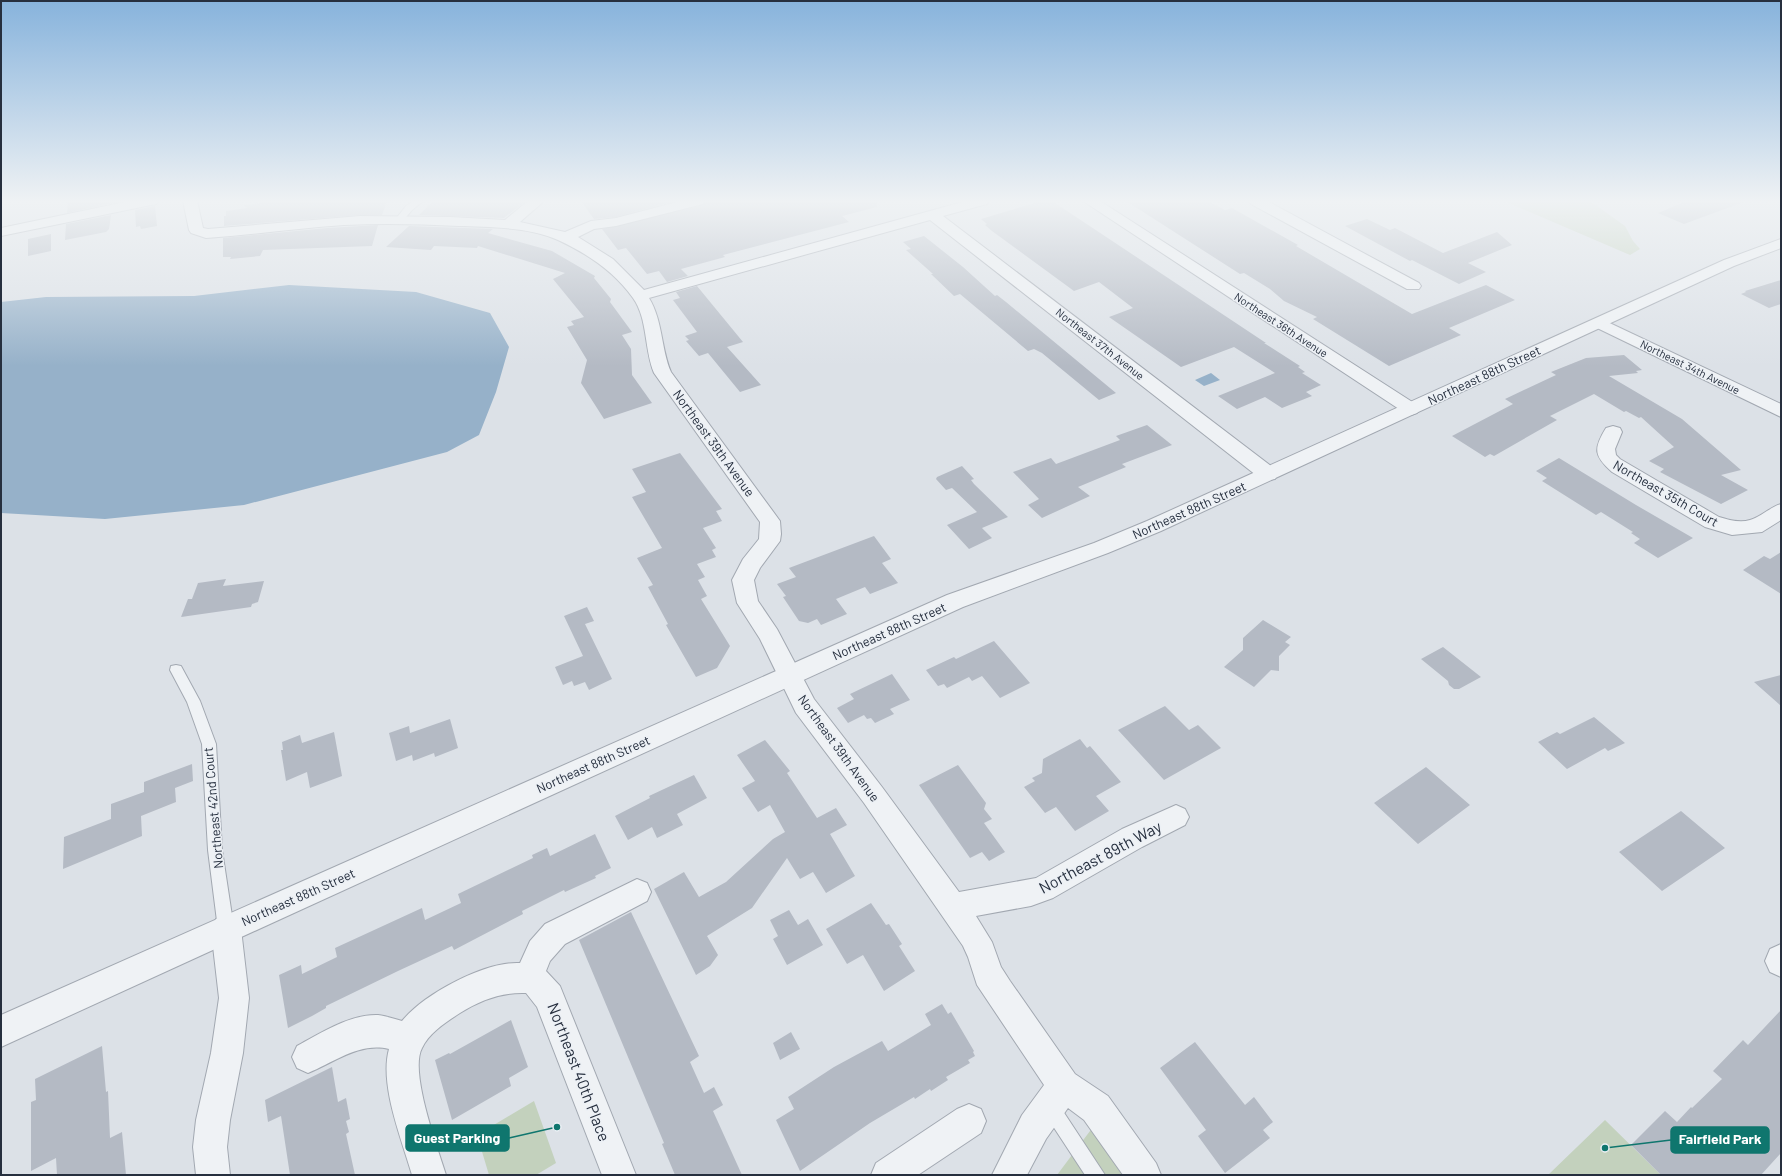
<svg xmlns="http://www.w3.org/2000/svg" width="1782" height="1176" font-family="Barlow,sans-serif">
<rect width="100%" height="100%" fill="#dce1e7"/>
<path fill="#c3d1bd" d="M 1504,201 L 1590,201 L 1625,226 L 1633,241 L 1640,249 L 1630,255 Z
M 534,1101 L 556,1163 L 536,1175 L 489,1175 L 477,1135 Z
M 1605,1120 L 1661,1175 L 1548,1175 Z
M 1096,1123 L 1132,1175 L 1057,1175 Z"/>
<path fill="#96b1c9" d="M 289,285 L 416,292 L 490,313 L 509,347 L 496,392 L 479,435 L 447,452 L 244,505 L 105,519 L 1,513 L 1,302 L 46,297 L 194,296 Z
M 1211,373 L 1220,380 L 1204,386 L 1195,380 Z"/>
<path fill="#b4bac4" d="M 68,201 L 113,201 L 113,203 L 67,213 Z
M 279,201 L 387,201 L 382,215 L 360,215 L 224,226 L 224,216 L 226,216 L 226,211 L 247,208 L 244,205 Z
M 433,201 L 526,201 L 504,218 L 419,215 Z
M 581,201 L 675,201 L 616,217 L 594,219 Z
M 706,201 L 877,201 L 877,207 L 842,216 L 849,222 L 723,255 L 725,257 L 681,269 L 688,276 L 667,282 L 659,271 L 647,274 L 626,248 L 618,250 L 602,229 L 703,205 Z
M 1041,201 L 1052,201 L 1266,343 L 1264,343 L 1300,366 L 1298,367 L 1305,372 L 1302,373 L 1321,385 L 1306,392 L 1312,396 L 1282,408 L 1265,397 L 1237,409 L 1218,396 L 1275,373 L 1234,347 L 1181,367 L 1109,317 L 1133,308 L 1099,282 L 1074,291 L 992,231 L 985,225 L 987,224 L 981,219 Z
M 1126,201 L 1208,201 L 1225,210 L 1232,208 L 1298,245 L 1296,246 L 1412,314 L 1486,285 L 1515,300 L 1449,328 L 1461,335 L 1389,366 L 1313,319 L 1317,317 L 1284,301 L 1270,289 L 1244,273 L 1240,274 Z
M 1687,201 L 1741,201 L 1741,203 L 1684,224 L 1658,213 Z
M 155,206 L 157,226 L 141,229 L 140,226 L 136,227 L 135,210 Z
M 111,215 L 109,229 L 106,232 L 65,240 L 66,224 Z
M 1367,219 L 1390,230 L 1395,228 L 1443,253 L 1497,232 L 1512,245 L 1468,263 L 1486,272 L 1459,284 L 1412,260 L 1410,261 L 1345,226 Z
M 378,225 L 372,246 L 263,250 L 260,256 L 230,259 L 231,257 L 223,257 L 223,238 L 327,228 Z
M 409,226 L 493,229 L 488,233 L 552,251 L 595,276 L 594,278 L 611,299 L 610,302 L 632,332 L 622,335 L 631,349 L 632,375 L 652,403 L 604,419 L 581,383 L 587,360 L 567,327 L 574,325 L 571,321 L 584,317 L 553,279 L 565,273 L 478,246 L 477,248 L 434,246 L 431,250 L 386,247 Z
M 51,234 L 51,251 L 28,256 L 28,239 Z
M 924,236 L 963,267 L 995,296 L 997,295 L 1006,302 L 1116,393 L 1099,400 L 1042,353 L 1034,349 L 1028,351 L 960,294 L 954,296 L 931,274 L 933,274 L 906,250 L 911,249 L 903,242 Z
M 1781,280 L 1781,304 L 1769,308 L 1741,294 L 1746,292 L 1745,291 Z
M 697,286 L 743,342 L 727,347 L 761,385 L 740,392 L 708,353 L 699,356 L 686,341 L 689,340 L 685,336 L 697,332 L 673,300 L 680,298 L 676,292 Z
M 1624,355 L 1642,370 L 1636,371 L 1638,373 L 1609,376 L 1682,419 L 1741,470 L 1721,475 L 1748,490 L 1721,504 L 1660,472 L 1664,469 L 1649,461 L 1674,447 L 1641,417 L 1639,418 L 1626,411 L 1624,412 L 1594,394 L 1550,416 L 1557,420 L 1494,456 L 1490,454 L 1485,457 L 1452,436 L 1513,404 L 1505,399 L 1556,375 L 1551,372 L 1586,358 Z
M 1147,425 L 1172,445 L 1122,464 L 1126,467 L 1078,487 L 1090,496 L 1042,518 L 1028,505 L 1039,499 L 1013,472 L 1051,458 L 1056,464 L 1120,440 L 1116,436 Z
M 680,453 L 722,509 L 716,511 L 722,521 L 703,528 L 716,548 L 712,550 L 716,557 L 697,564 L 705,577 L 698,580 L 707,596 L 701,599 L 730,646 L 717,668 L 696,677 L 666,625 L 668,624 L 648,587 L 653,585 L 637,558 L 662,548 L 632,497 L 646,492 L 632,469 Z
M 1559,458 L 1636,505 L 1693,538 L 1658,558 L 1634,543 L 1640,539 L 1631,533 L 1633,532 L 1601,512 L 1596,515 L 1542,481 L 1547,478 L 1536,471 Z
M 962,466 L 974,479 L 971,480 L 974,484 L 1008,517 L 982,528 L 992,538 L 969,549 L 947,525 L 977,512 L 952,488 L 946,490 L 936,479 L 937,477 Z
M 874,536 L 891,559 L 882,563 L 898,583 L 870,594 L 865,587 L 836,599 L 847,614 L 821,625 L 817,619 L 808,623 L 799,621 L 783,597 L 786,596 L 777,584 L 796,577 L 789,568 Z
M 1781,552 L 1781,594 L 1743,570 L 1764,556 L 1770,559 Z
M 226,579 L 223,586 L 264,581 L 258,602 L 252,604 L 251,607 L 181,617 L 188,599 L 192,599 L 198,583 Z
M 587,607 L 594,621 L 585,624 L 612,679 L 589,690 L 585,682 L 574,686 L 572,681 L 563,685 L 555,667 L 583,656 L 564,616 Z
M 1263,620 L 1291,637 L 1285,642 L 1290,645 L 1279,656 L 1279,671 L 1271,670 L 1254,687 L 1224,667 L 1243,650 L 1243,638 Z
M 994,641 L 1030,683 L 1000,698 L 982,676 L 972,681 L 969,677 L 947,688 L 944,684 L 938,686 L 926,670 L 954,657 L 956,659 Z
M 1443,647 L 1481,677 L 1459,689 L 1454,689 L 1449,685 L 1448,681 L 1421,659 Z
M 892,674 L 910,700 L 890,709 L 894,714 L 875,723 L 871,718 L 867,719 L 864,715 L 848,723 L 837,708 L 854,699 L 850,694 Z
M 1781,675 L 1781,706 L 1754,682 Z
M 1165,706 L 1189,730 L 1198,725 L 1221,748 L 1164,780 L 1118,730 Z
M 1594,717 L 1625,743 L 1608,751 L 1605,748 L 1567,769 L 1538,742 L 1557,732 L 1560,734 Z
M 450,719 L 458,748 L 435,757 L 434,753 L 413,761 L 412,755 L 396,761 L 389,733 L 409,726 L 410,733 Z
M 334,732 L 342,776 L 310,788 L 307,772 L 286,781 L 281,750 L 283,750 L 282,742 L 300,735 L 302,743 Z
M 1080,739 L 1087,748 L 1090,746 L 1121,782 L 1096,796 L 1109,811 L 1075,831 L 1056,807 L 1045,813 L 1024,787 L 1035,781 L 1032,778 L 1042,773 L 1043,759 Z
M 765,740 L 790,771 L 787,773 L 817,818 L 836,808 L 847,825 L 830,834 L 855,876 L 826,893 L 813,872 L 800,879 L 787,858 L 752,908 L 707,936 L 718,955 L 710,966 L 696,975 L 654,889 L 684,872 L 699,897 L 726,882 L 773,839 L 785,832 L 770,805 L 758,812 L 742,788 L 755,781 L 737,755 Z
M 192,764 L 193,781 L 175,788 L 176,802 L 141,816 L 142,836 L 63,869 L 64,837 L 111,819 L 111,804 L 144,792 L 144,782 Z
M 958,765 L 986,803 L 984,809 L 992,819 L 984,823 L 1005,852 L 989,861 L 982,852 L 970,858 L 919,785 Z
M 1426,767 L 1470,805 L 1418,844 L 1374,803 Z
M 694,775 L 707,798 L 677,814 L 683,825 L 657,838 L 652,827 L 628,840 L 615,816 L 650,798 L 649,796 Z
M 1681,811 L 1725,848 L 1662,891 L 1619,852 Z
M 595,834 L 611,868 L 595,876 L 596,878 L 565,892 L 564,890 L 522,911 L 523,914 L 454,950 L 452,946 L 398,971 L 326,1006 L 326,1008 L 312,1016 L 288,1028 L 279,975 L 301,965 L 302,974 L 337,957 L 335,948 L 422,908 L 425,920 L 461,903 L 458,894 L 533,858 L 532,855 L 547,848 L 550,856 Z
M 871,903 L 886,925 L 889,924 L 902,944 L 899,946 L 915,971 L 884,991 L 863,955 L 847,964 L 826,929 Z
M 789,910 L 798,925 L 808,919 L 823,945 L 787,965 L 773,939 L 778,936 L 770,920 Z
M 631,912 L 699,1056 L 690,1062 L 704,1093 L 714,1087 L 723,1105 L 713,1111 L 742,1175 L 675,1175 L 662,1144 L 664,1143 L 579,940 Z
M 942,1004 L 948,1014 L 951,1012 L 974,1051 L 973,1052 L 975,1056 L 968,1060 L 970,1063 L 946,1077 L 948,1080 L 931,1091 L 930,1089 L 915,1099 L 914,1097 L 870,1123 L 800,1171 L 776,1120 L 794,1109 L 788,1097 L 834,1067 L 882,1041 L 888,1051 L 913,1036 L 931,1025 L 925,1014 Z
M 1781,1010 L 1781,1153 L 1761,1175 L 1661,1175 L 1631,1145 L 1665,1111 L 1677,1122 L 1691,1107 L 1692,1108 L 1722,1079 L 1713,1071 L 1743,1040 L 1748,1045 Z
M 511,1020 L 528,1067 L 509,1078 L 511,1086 L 452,1120 L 435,1060 L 449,1053 L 450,1054 Z
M 791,1032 L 800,1049 L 780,1060 L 773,1043 Z
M 1195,1042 L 1245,1105 L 1254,1097 L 1273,1122 L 1263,1130 L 1270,1138 L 1225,1173 L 1198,1136 L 1206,1130 L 1160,1068 Z
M 102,1046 L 106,1092 L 108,1091 L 110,1138 L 122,1132 L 126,1175 L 57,1175 L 56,1158 L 31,1171 L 31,1102 L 36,1100 L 35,1079 Z
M 332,1067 L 338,1102 L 346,1098 L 350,1119 L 346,1121 L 349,1132 L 346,1134 L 355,1175 L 290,1175 L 281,1116 L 268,1122 L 265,1100 Z"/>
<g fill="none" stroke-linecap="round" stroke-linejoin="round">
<defs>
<path id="service" d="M 414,201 L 423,201 L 412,210 L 402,222 L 396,222 L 395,220 L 406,206 Z
M 176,665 L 181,666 L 200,701 L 216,744 L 222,850 L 234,929 L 232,934 L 226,937 L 220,934 L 218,929 L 208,850 L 202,744 L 187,702 L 170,670 L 171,666 Z
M 1051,1099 L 1057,1102 L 1105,1175 L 1085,1175 L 1045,1114 L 1042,1108 L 1045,1102 Z"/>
<path id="minor" d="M 130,201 L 158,201 L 156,204 L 151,205 L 1,236 L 1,228 Z
M 183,201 L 197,201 L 203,228 L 208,229 L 360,216 L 450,217 L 505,220 L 528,201 L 544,201 L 520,222 L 565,232 L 591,221 L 616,218 L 681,201 L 705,201 L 703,204 L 616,226 L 594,229 L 578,237 L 613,259 L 644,290 L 966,201 L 989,201 L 987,204 L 943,216 L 1275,469 L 1278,474 L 1275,479 L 1268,480 L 1261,479 L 930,220 L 649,298 C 663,321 661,349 671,372 L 780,521 L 781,534 L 780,541 L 760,568 L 754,580 L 758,601 L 777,629 L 814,699 L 882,787 L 959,892 L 1036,878 L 1122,829 L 1176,805 L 1185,809 L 1189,817 L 1185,825 L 1142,847 L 1053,898 L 1031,906 L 976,916 L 992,942 L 1001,967 L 1010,981 L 1075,1074 L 1108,1096 L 1156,1163 L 1161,1175 L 1123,1175 L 1084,1120 L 1068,1108 L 1046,1139 L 1027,1175 L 992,1175 L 1022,1115 L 1044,1085 L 977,985 L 968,957 L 963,946 L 864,803 L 796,713 L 760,639 L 737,603 L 732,580 L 743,559 L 759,539 L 760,522 L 654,373 C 644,349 648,319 633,298 C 614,271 586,253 558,240 C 530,227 489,227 459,226 C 421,224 383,223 344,225 C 298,228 252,235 206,238 L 191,233 L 189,230 Z
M 1083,201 L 1100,201 L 1417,405 L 1420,409 L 1417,413 L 1411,415 L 1405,413 Z
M 1249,201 L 1267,201 L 1419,283 L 1421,286 L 1419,289 L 1407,289 L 1251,204 Z
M 1599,318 L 1781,404 L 1781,417 L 1593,326 L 1591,323 L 1593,320 Z
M 1613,426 L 1620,428 L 1622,432 L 1615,449 L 1616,455 L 1620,459 L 1719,517 C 1729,520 1740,523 1750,520 C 1761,517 1770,507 1781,504 L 1781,520 L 1762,532 L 1732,535 L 1705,527 L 1612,472 C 1594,456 1593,449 1606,428 Z
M 637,879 L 647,883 L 651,892 L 647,901 L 565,944 L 550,961 L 546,971 L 560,986 L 636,1175 L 602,1175 L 537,1007 L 526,993 C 502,992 480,1000 460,1013 C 446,1022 429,1033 422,1048 C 409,1072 438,1149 446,1175 L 412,1175 C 402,1140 379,1085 389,1049 C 359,1042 335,1062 308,1073 L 297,1068 L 292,1057 L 297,1046 C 321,1033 350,1014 378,1015 C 386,1016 395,1019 402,1021 C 424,994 485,961 520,963 L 530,941 L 545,924 Z
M 226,915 L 236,919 L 241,929 L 249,998 L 243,1053 L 230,1120 L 227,1147 L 230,1175 L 196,1175 L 193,1147 L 196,1120 L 211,1053 L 219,998 L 211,929 L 216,919 Z
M 1781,944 L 1781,977 L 1770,972 L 1765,961 L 1770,949 Z
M 969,1104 L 981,1109 L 986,1121 L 981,1133 L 918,1175 L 871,1175 L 876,1163 L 957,1109 Z"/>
<path id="tertiary" d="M 1781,239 L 1781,248 L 1734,266 L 1161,531 L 1108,553 L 963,607 L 1,1047 L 1,1015 L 947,595 L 1094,543 L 1147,521 L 1724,260 Z"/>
</defs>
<use href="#service" stroke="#a2a8b1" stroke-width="2"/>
<use href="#minor" stroke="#a2a8b1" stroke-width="2"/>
<use href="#tertiary" stroke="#a2a8b1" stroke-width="2"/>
<use href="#service" fill="#eff2f5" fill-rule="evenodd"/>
<use href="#minor" fill="#eff2f5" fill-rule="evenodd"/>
<use href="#tertiary" fill="#eff2f5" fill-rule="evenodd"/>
</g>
<linearGradient id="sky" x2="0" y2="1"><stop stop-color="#87b3dc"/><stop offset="0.55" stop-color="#eff2f4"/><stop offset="1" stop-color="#eff2f4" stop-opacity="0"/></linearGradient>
<rect width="1782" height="366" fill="url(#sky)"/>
<g text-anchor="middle" stroke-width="3" stroke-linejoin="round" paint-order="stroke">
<g font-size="11" fill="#262f3e" stroke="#ecf0f5">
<text transform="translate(1281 325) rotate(33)" y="4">Northeast 36th Avenue</text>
<text transform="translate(1100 344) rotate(38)" y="4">Northeast 37th Avenue</text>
<text transform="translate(1690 367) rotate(26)" y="4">Northeast 34th Avenue</text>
</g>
<g font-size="13" fill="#262f3e" stroke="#ecf0f5">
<text transform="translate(1484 375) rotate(-25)" y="5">Northeast 88th Street</text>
<text transform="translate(714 443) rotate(54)" y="5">Northeast 39th Avenue</text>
<text transform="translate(1666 493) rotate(30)" y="5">Northeast 35th Court</text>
<text transform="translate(1189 510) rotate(-24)" y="5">Northeast 88th Street</text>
<text transform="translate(889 631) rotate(-24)" y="5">Northeast 88th Street</text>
<text transform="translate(839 748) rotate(54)" y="5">Northeast 39th Avenue</text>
<text transform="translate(593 764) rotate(-24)" y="5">Northeast 88th Street</text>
<text transform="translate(213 808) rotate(-95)" y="5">Northeast 42nd Court</text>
<text transform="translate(298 897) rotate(-24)" y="5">Northeast 88th Street</text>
</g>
<g font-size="16" fill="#262f3e" stroke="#ecf0f5">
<text transform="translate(1100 857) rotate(-28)" y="6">Northeast 89th Way</text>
<text transform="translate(579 1072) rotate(69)" y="6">Northeast 40th Place</text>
</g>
</g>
<path fill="none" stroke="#0f766e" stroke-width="1.5" d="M557 1127L509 1138M1605 1148L1671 1140"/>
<g fill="#0f766e" stroke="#ecf0f5" stroke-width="1.5">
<circle cx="557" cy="1127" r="4"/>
<circle cx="1605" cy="1148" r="4"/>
</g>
<g fill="#0f766e" stroke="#0f766e" stroke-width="1.5">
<rect x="406" y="1125" width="103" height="26" rx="4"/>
<rect x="1671" y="1127" width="98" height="26" rx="4"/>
</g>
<g font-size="14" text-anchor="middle" font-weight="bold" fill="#fff">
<text x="457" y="1143">Guest Parking</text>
<text x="1720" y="1144">Fairfield Park</text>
</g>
<rect width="1782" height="1176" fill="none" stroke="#262f3e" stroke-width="4"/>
</svg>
